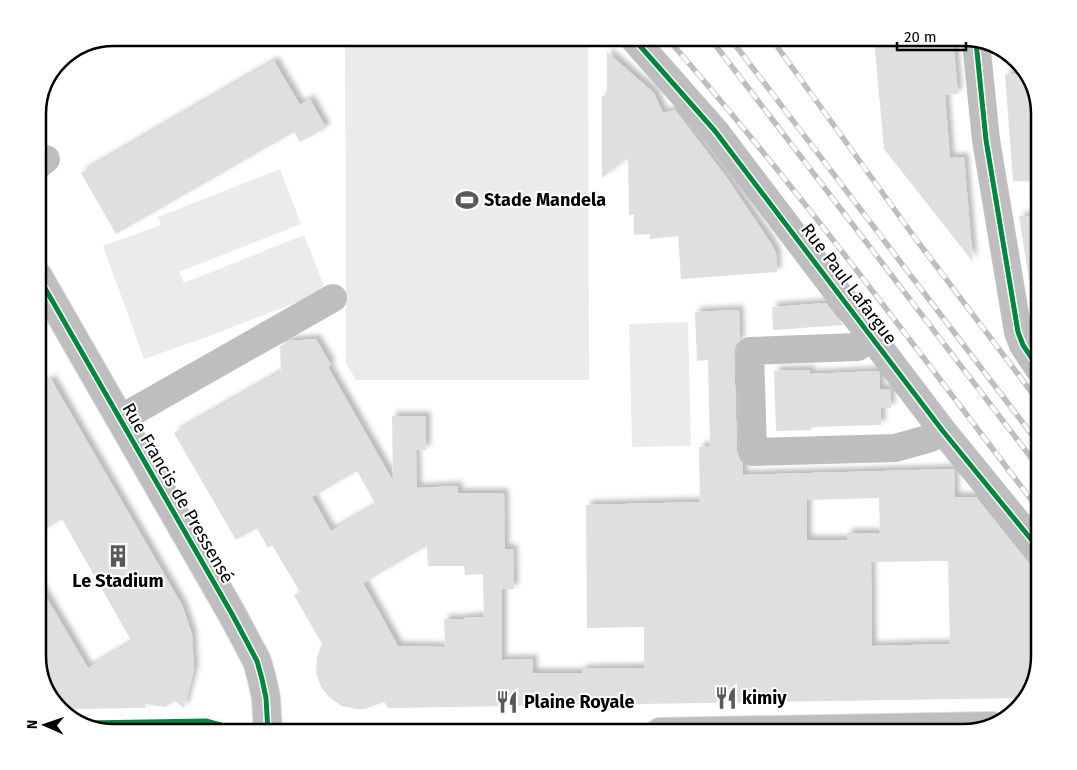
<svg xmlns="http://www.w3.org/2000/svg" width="1077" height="770" font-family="'Fira Sans',sans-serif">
<defs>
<filter id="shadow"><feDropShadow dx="4.5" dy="-4.5" stdDeviation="2.5" flood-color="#0004"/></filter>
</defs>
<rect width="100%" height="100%" fill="#fff"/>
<path fill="#ebebeb" d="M 345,38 L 588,38 L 589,380 L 356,380 L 346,363 Z
M 280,169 L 301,224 L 179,272 L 184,283 L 304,235 L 326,291 L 204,338 L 144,359 L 103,246 L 161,225 L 158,217 Z
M 688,322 L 691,446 L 632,447 L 629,324 Z"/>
<path fill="#dfdfdf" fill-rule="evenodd" filter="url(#shadow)" d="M 874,38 L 953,38 L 958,94 L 945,95 L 950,158 L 964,157 L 973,262 L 884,149 Z
M 607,52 L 654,93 L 663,113 L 675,110 L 689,128 L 727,178 L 772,245 L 776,253 L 777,272 L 681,279 L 678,236 L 650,239 L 650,234 L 634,235 L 634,215 L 629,215 L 628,158 L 602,178 L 602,96 L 607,96 Z
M 274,61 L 300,105 L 310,99 L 326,128 L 300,142 L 294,132 L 116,234 L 81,173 Z
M 1005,74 L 1027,75 L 1031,80 L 1040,114 L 1040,182 L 1013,181 Z
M 1019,216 L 1040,217 L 1040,280 L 1029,280 Z
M 826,303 L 843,325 L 773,330 L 772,307 Z
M 739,310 L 740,340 L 736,344 L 734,351 L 737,452 L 740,460 L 743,463 L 743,475 L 954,469 L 955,497 L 976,497 L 1040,577 L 1040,656 L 1025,698 L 388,708 L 384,702 L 364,709 L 356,709 L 342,706 L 330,698 L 321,687 L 316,673 L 317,658 L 322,644 L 294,595 L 300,592 L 272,545 L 268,548 L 257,528 L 236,540 L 174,433 L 281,372 L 280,346 L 289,341 L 316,339 L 331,365 L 328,367 L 393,481 L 392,416 L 426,416 L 426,450 L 416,450 L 417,488 L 458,486 L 458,493 L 504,493 L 505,549 L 513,549 L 514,589 L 502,589 L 502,660 L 533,659 L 533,673 L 582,673 L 582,669 L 644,668 L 644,627 L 587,628 L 586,505 L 700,502 L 699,447 L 710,446 L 708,360 L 697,361 L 695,312 ZM 357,471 L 376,505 L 331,531 L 312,497 ZM 879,498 L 880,533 L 847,533 L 847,540 L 807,540 L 807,500 ZM 427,546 L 428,566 L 464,566 L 465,575 L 483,574 L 484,617 L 464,618 L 464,619 L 444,619 L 445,647 L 398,646 L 363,583 ZM 931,561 L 948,561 L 950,644 L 872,646 L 871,562 Z
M 810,370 L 810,374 L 878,371 L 880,374 L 880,389 L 890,389 L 891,408 L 881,408 L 881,425 L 811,427 L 811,430 L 776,431 L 774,371 Z
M 51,379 L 182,605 L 192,634 L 194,670 L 184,708 L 175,701 L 165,707 L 145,704 L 145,708 L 61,709 L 46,690 L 38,661 L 38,583 L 88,668 L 132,642 L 62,519 L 38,533 L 38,387 Z"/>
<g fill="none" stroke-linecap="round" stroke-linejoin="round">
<defs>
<path id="major" d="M 38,276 L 232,614 L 257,661 L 262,679 L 266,698 L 268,732
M 660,732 L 992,726"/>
</defs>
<use href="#major" stroke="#dbdbdb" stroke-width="30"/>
<path stroke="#bebebe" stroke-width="28" d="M 633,38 L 715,131 L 942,430 L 1039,549
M 976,42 L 986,140 L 1018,332 L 1023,345 L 1039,369
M 38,165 L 46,159
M 858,347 L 750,351 L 753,452 L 895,448 L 931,438 L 942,430
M 120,419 L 333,298"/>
<use href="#major" stroke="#bebebe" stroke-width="28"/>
<defs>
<path id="rail" d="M 667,38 C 799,189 918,351 1039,510
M 710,38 L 1039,468
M 730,38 L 1039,444
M 771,38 L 915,238 L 1039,402"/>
</defs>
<use href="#rail" stroke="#bebebe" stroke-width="5.5"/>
<use href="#rail" stroke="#fff" stroke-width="4" stroke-dasharray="11" stroke-linecap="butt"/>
<defs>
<path id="cycleway" d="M 633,38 L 715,131 L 942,430 L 1039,549
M 976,42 L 986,140 L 1018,332 L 1023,345 L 1039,369
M 38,276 L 232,614 L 257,661 L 262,679 L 266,698 L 268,732
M 85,723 L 206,721 L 224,726 L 225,732"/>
</defs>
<use href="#cycleway" stroke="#fff" stroke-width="8"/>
<use href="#cycleway" stroke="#00873e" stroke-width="5"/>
</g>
<defs>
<symbol id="stadium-bare" viewBox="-9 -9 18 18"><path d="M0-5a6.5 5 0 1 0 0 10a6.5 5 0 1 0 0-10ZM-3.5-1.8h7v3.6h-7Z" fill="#595959" stroke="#fff" stroke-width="2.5" paint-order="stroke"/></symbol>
<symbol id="building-bare" viewBox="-9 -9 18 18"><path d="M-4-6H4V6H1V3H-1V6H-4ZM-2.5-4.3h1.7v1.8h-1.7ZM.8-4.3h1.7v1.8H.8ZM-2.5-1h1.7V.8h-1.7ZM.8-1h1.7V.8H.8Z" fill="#595959" stroke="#fff" stroke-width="2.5" paint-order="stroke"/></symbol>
<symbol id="restaurant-bare" viewBox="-9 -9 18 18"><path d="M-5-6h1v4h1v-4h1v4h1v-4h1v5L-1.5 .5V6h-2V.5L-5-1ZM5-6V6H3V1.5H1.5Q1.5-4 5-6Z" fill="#595959" stroke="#fff" stroke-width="2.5" paint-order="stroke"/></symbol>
</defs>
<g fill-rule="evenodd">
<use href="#stadium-bare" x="451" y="184" width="32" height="32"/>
<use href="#building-bare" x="102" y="540" width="32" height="32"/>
<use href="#restaurant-bare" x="710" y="682" width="32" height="32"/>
<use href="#restaurant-bare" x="491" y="686" width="32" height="32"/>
</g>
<g text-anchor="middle" stroke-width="4" stroke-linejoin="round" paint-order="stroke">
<g font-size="18" font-weight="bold" fill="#000" stroke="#fff" text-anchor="start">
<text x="484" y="206">Stade Mandela</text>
<text x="118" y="587" text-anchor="middle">Le Stadium</text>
<text x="742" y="704">kimiy</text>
<text x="524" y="708">Plaine Royale</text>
</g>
<g font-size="18" fill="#000" stroke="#fff">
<text transform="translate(849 284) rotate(53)" y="6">Rue Paul Lafargue</text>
<text transform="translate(178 493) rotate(60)" y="6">Rue Francis de Pressensé</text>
</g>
</g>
<path d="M0 0H1077V770H0ZM114 46H963A68 68 0 0 1 1031 114V656A68 68 0 0 1 963 724H114A68 68 0 0 1 46 656V114A68 68 0 0 1 114 46Z" fill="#fff" fill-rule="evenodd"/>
<path fill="none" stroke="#000" stroke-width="2.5" d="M114 46H963A68 68 0 0 1 1031 114V656A68 68 0 0 1 963 724H114A68 68 0 0 1 46 656V114A68 68 0 0 1 114 46Z"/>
<g transform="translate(45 725) rotate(272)" stroke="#ffffff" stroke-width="4" paint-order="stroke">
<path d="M0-4L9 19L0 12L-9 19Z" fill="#000000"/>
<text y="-8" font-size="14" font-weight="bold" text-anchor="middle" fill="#000000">N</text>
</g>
<path d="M897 42v8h69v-8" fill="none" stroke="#000000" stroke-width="2.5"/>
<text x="904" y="42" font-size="15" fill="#000000" stroke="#ffffff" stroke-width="4" paint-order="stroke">20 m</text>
</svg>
